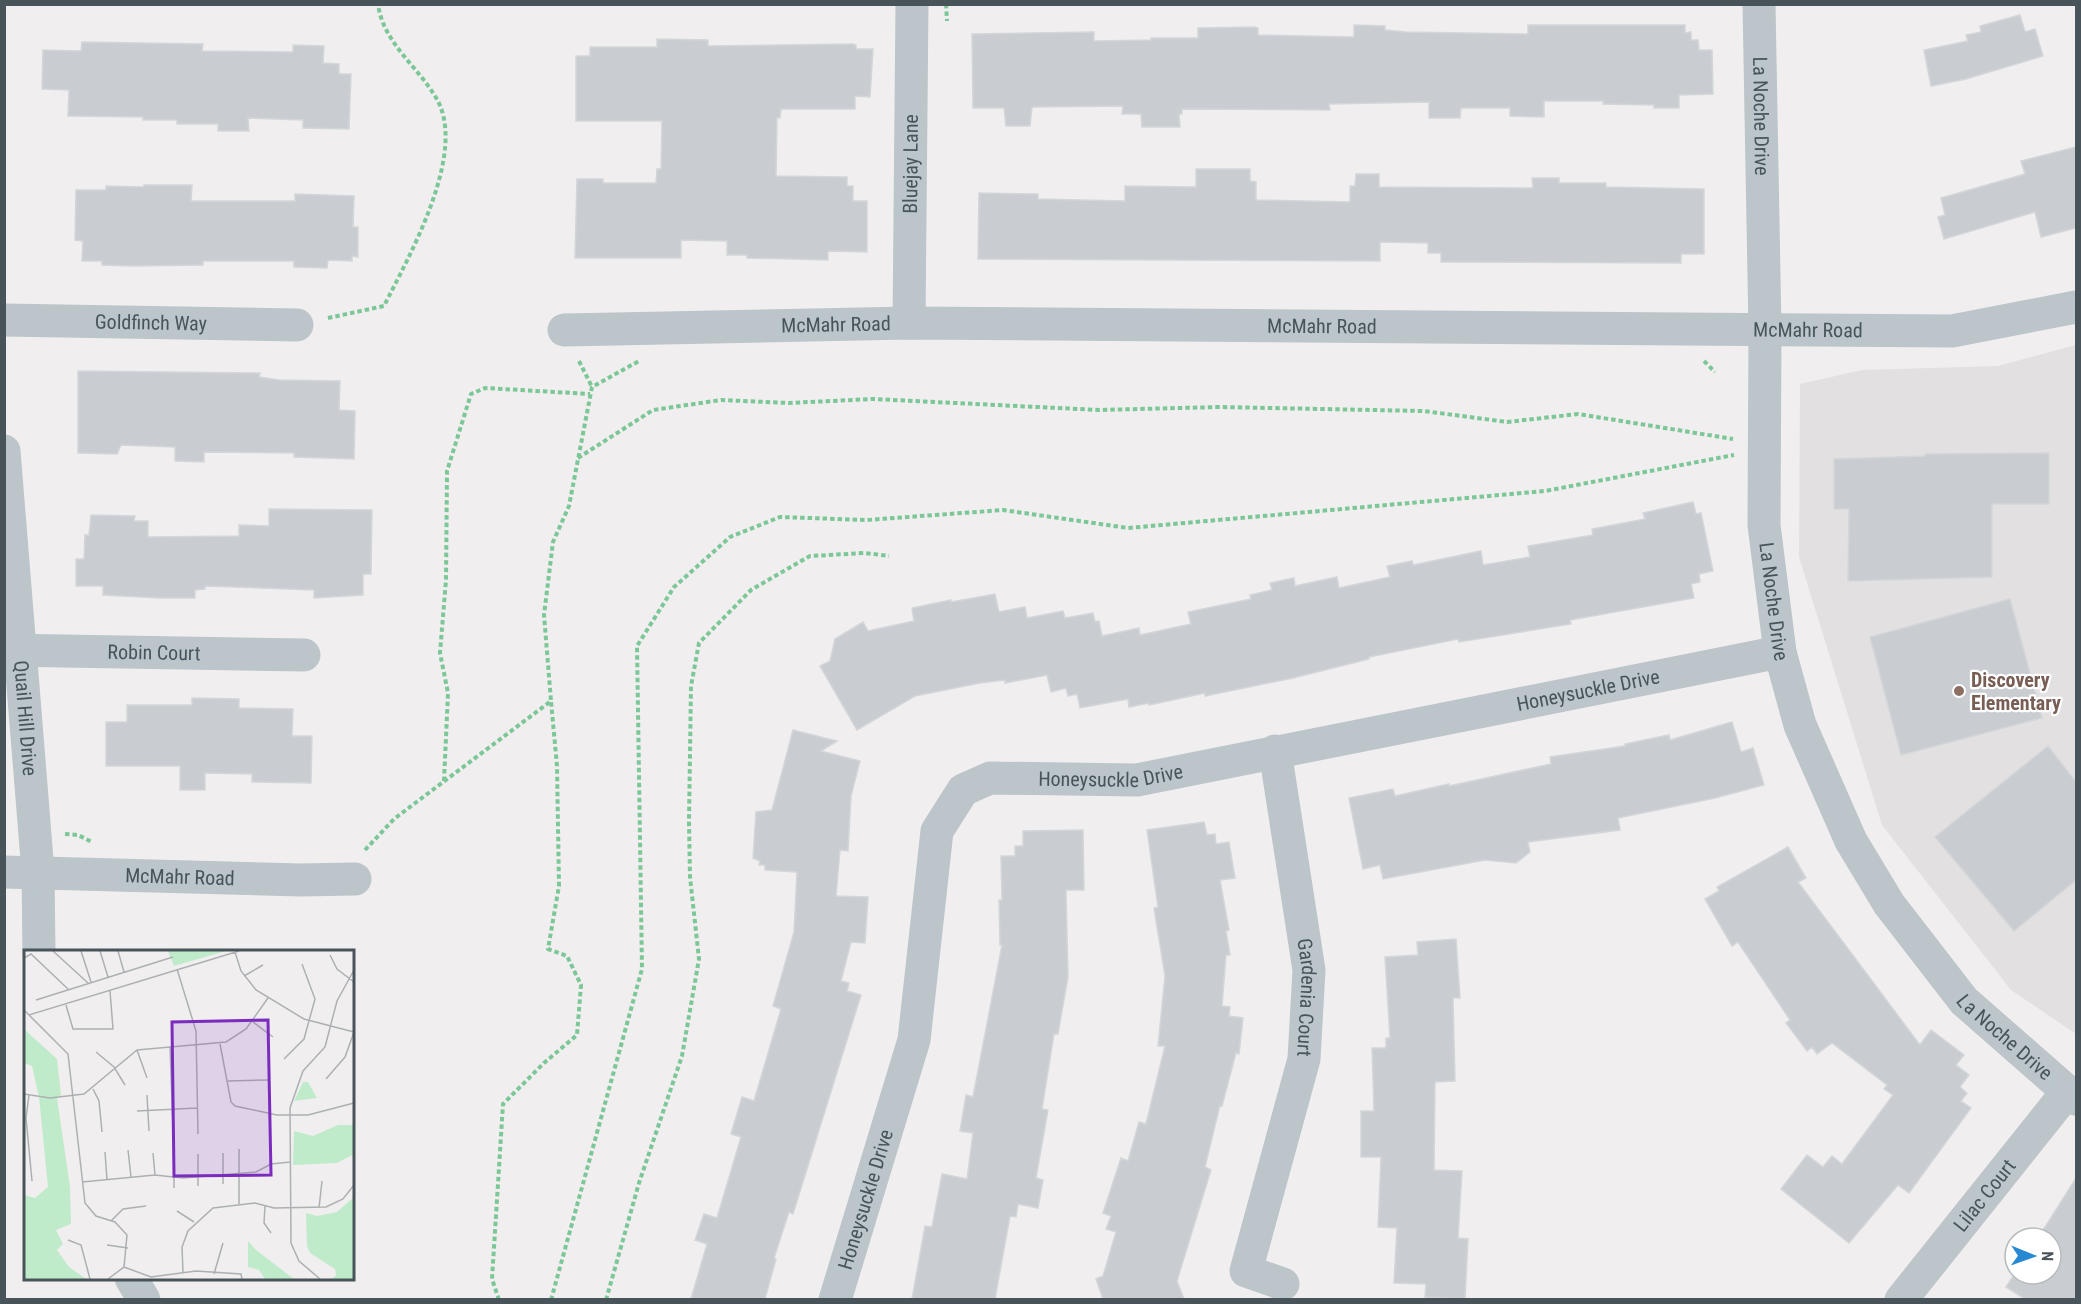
<svg xmlns="http://www.w3.org/2000/svg" width="2081" height="1304" font-family="'Roboto Condensed',sans-serif">
<rect width="100%" height="100%" fill="#f1eeef"/>
<path fill="#e2e0e0" d="M 2076,345 L 2076,1034 L 2011,990 L 1882,825 L 1799,557 L 1800,384 L 1862,370 L 1998,366 Z"/>
<path fill="#c9ccd1" stroke="#d3d6d9" stroke-width="1.5" d="M 2020,15 L 2025,32 L 2035,29 L 2043,56 L 1966,79 L 1931,86 L 1924,50 L 1968,41 L 1966,35 L 1981,32 L 1980,26 Z
M 1354,25 L 1385,26 L 1385,30 L 1406,32 L 1528,34 L 1528,25 L 1685,25 L 1685,33 L 1691,32 L 1691,40 L 1698,40 L 1699,50 L 1712,50 L 1713,94 L 1679,95 L 1679,108 L 1654,108 L 1654,105 L 1603,104 L 1604,101 L 1544,101 L 1544,117 L 1510,116 L 1510,108 L 1461,108 L 1460,118 L 1429,118 L 1429,102 L 1329,104 L 1330,110 L 1182,109 L 1182,114 L 1179,114 L 1180,127 L 1142,127 L 1141,114 L 1122,114 L 1123,106 L 1032,107 L 1030,126 L 1006,126 L 1004,108 L 973,108 L 972,34 L 1094,32 L 1094,41 L 1151,40 L 1151,38 L 1198,38 L 1198,28 L 1254,27 L 1258,28 L 1258,35 L 1354,37 Z
M 657,39 L 708,40 L 708,46 L 852,44 L 856,45 L 856,49 L 873,49 L 870,97 L 855,96 L 855,109 L 781,109 L 780,118 L 777,118 L 776,176 L 847,177 L 847,186 L 853,186 L 853,201 L 867,201 L 867,252 L 828,251 L 828,260 L 747,258 L 747,255 L 727,255 L 727,241 L 681,240 L 681,258 L 575,258 L 577,179 L 603,179 L 603,183 L 656,183 L 657,169 L 661,169 L 662,121 L 576,121 L 576,56 L 590,56 L 590,47 L 657,47 Z
M 82,42 L 203,44 L 202,51 L 293,52 L 293,45 L 324,46 L 323,63 L 339,64 L 339,74 L 351,74 L 349,129 L 303,128 L 303,120 L 248,118 L 249,131 L 218,131 L 218,124 L 177,124 L 177,120 L 143,120 L 143,117 L 68,116 L 69,90 L 42,89 L 43,50 L 81,51 Z
M 2076,147 L 2076,228 L 2041,237 L 2035,212 L 1944,239 L 1938,217 L 1945,215 L 1941,198 L 2025,174 L 2021,161 Z
M 1196,169 L 1250,169 L 1250,181 L 1256,182 L 1256,200 L 1350,202 L 1350,186 L 1355,186 L 1356,174 L 1379,174 L 1379,187 L 1533,188 L 1532,178 L 1559,178 L 1559,183 L 1606,183 L 1606,187 L 1704,189 L 1704,254 L 1681,254 L 1681,263 L 1441,262 L 1441,253 L 1428,253 L 1428,243 L 1380,242 L 1380,261 L 978,259 L 979,193 L 1038,194 L 1038,199 L 1125,201 L 1125,186 L 1196,187 Z
M 144,185 L 192,185 L 191,201 L 295,201 L 295,194 L 354,196 L 353,227 L 358,227 L 358,257 L 352,256 L 352,261 L 328,260 L 327,268 L 294,267 L 294,261 L 203,261 L 203,265 L 134,266 L 102,265 L 102,261 L 82,261 L 83,241 L 75,240 L 76,190 L 106,190 L 106,186 L 144,187 Z
M 78,371 L 260,373 L 259,377 L 279,380 L 340,381 L 339,410 L 355,411 L 354,459 L 294,457 L 294,453 L 204,452 L 204,462 L 175,461 L 175,447 L 121,445 L 117,454 L 78,453 Z
M 2049,453 L 2049,504 L 1992,504 L 1992,577 L 1848,581 L 1849,509 L 1834,509 L 1834,459 L 1925,456 L 1925,454 Z
M 1693,502 L 1696,514 L 1701,513 L 1713,571 L 1699,574 L 1700,582 L 1691,584 L 1694,598 L 1570,620 L 1571,624 L 1459,642 L 1458,639 L 1369,657 L 1369,659 L 1293,678 L 1205,696 L 1205,693 L 1149,705 L 1149,703 L 1129,707 L 1128,699 L 1080,708 L 1077,694 L 1068,696 L 1066,688 L 1051,692 L 1047,675 L 1005,683 L 1005,680 L 980,683 L 915,696 L 857,730 L 820,666 L 830,661 L 835,639 L 863,622 L 868,631 L 914,621 L 912,608 L 951,600 L 951,602 L 995,594 L 999,612 L 1025,607 L 1027,618 L 1063,611 L 1065,618 L 1093,613 L 1095,622 L 1099,621 L 1102,636 L 1139,628 L 1140,635 L 1191,624 L 1188,612 L 1251,599 L 1250,595 L 1272,590 L 1270,583 L 1294,578 L 1295,586 L 1337,577 L 1339,588 L 1390,577 L 1387,566 L 1412,561 L 1413,565 L 1481,551 L 1483,565 L 1530,557 L 1528,546 L 1593,535 L 1592,529 L 1645,519 L 1643,513 Z
M 269,509 L 372,510 L 371,574 L 363,574 L 363,595 L 314,598 L 314,590 L 205,586 L 205,589 L 195,590 L 195,598 L 160,598 L 103,595 L 103,586 L 76,586 L 76,559 L 84,559 L 85,535 L 89,535 L 91,515 L 135,516 L 134,521 L 148,521 L 148,537 L 239,536 L 239,525 L 269,526 Z
M 2010,599 L 2042,718 L 1901,755 L 1870,637 Z
M 192,698 L 239,699 L 239,708 L 293,709 L 292,736 L 312,736 L 311,783 L 252,782 L 252,774 L 205,773 L 205,790 L 180,790 L 180,766 L 106,766 L 106,722 L 127,722 L 127,705 L 192,705 Z
M 1732,722 L 1741,752 L 1753,748 L 1764,785 L 1715,798 L 1618,818 L 1620,830 L 1528,842 L 1530,852 L 1516,863 L 1485,860 L 1383,879 L 1380,865 L 1363,869 L 1349,798 L 1393,789 L 1395,796 L 1449,784 L 1449,786 L 1551,764 L 1550,757 L 1625,746 L 1625,744 L 1669,735 L 1670,740 Z
M 793,730 L 837,741 L 821,751 L 860,761 L 851,796 L 848,851 L 840,850 L 836,896 L 868,897 L 865,943 L 851,942 L 841,981 L 849,983 L 847,991 L 861,995 L 793,1214 L 789,1212 L 774,1258 L 776,1259 L 765,1299 L 691,1299 L 707,1244 L 695,1240 L 704,1214 L 717,1218 L 741,1137 L 731,1134 L 742,1097 L 754,1101 L 781,1009 L 773,1006 L 794,932 L 797,872 L 765,870 L 765,865 L 759,865 L 760,861 L 753,858 L 756,812 L 772,810 Z
M 2048,746 L 2076,782 L 2076,880 L 2014,931 L 1935,837 Z
M 1204,822 L 1207,835 L 1215,834 L 1216,844 L 1229,842 L 1235,878 L 1220,880 L 1229,930 L 1226,931 L 1230,955 L 1226,955 L 1222,1006 L 1230,1007 L 1229,1016 L 1243,1018 L 1239,1054 L 1236,1053 L 1222,1106 L 1220,1105 L 1205,1167 L 1211,1170 L 1177,1281 L 1184,1299 L 1103,1299 L 1096,1279 L 1103,1276 L 1116,1232 L 1106,1229 L 1111,1216 L 1103,1213 L 1121,1158 L 1128,1161 L 1139,1122 L 1146,1124 L 1165,1046 L 1158,1046 L 1165,976 L 1154,908 L 1158,907 L 1147,830 Z
M 1083,830 L 1084,890 L 1066,890 L 1068,977 L 1058,1034 L 1054,1034 L 1042,1109 L 1048,1110 L 1036,1178 L 1043,1180 L 1038,1208 L 1018,1204 L 1016,1217 L 1010,1216 L 995,1299 L 912,1299 L 925,1226 L 932,1227 L 942,1174 L 967,1179 L 973,1133 L 960,1131 L 966,1095 L 973,1097 L 1002,945 L 1000,945 L 999,900 L 1002,900 L 1001,856 L 1015,856 L 1015,846 L 1023,846 L 1023,831 Z
M 1788,847 L 1806,878 L 1798,882 L 1920,1045 L 1931,1030 L 1964,1055 L 1956,1065 L 1969,1075 L 1960,1087 L 1967,1093 L 1961,1101 L 1971,1108 L 1909,1193 L 1898,1185 L 1849,1243 L 1781,1189 L 1807,1155 L 1823,1167 L 1832,1156 L 1842,1164 L 1893,1095 L 1884,1089 L 1887,1085 L 1832,1043 L 1817,1054 L 1812,1047 L 1807,1051 L 1786,1023 L 1790,1020 L 1738,942 L 1732,946 L 1705,899 L 1719,891 L 1717,887 Z
M 1456,939 L 1460,998 L 1453,998 L 1455,1081 L 1435,1082 L 1434,1170 L 1462,1171 L 1458,1238 L 1468,1239 L 1465,1299 L 1425,1297 L 1426,1284 L 1394,1283 L 1397,1228 L 1378,1227 L 1381,1157 L 1361,1157 L 1361,1111 L 1374,1111 L 1372,1048 L 1386,1048 L 1386,1038 L 1390,1038 L 1385,957 L 1418,955 L 1417,942 Z
M 2076,1178 L 2076,1299 L 2025,1299 L 2006,1287 L 2015,1273 L 2051,1274 L 2051,1238 L 2038,1238 Z"/>
<g fill="none" stroke-linecap="round" stroke-linejoin="round">
<path stroke="#7bc797" stroke-width="4" stroke-dasharray="4.5 3" stroke-linecap="butt" d="M 946,4 L 947,21
M 328,318 L 384,306 C 409,256 470,150 435,96 C 416,65 383,42 378,4
M 579,361 L 592,387
M 1704,361 L 1715,372
M 578,458 L 653,410 L 721,400 L 789,403 L 873,399 L 1099,410 L 1220,407 L 1424,411 L 1507,422 L 1578,414 L 1733,439
M 444,781 L 448,693 L 440,653 L 446,580 L 447,471 L 471,394 L 485,388 L 590,394
M 65,834 L 78,835 L 92,842
M 365,850 L 394,819 L 551,701 L 544,615 L 553,542 L 569,506 L 592,387 L 639,361
M 499,1300 L 492,1279 L 503,1104 L 544,1063 L 577,1035 L 581,985 L 567,956 L 548,949 L 559,886 L 557,766 L 551,701
M 551,1300 L 642,969 L 637,646 L 674,587 L 730,537 L 780,517 L 867,520 L 1003,510 L 1128,528 L 1545,491 L 1734,455
M 606,1300 L 639,1183 L 682,1056 L 699,959 L 690,877 L 689,822 L 691,686 L 699,643 L 751,590 L 810,556 L 865,553 L 889,556"/>
<g stroke="#bbc5ca" stroke-width="33">
<path id="s1" d="M 1759,4 L 1765,331 L 1764,525 L 1780,652 L 1800,725 L 1851,841 L 1889,904 L 1964,1001 L 2076,1099"/>
<path id="s2" d="M 4,320 L 297,325"/>
<path id="s3" d="M 909,323 L 912,4"/>
<path id="s4" d="M 564,330 L 909,323 L 1952,331 L 2076,307"/>
<path id="s5" d="M 4,451 L 38,872 L 39,952"/>
<path id="s6" d="M 4,650 L 304,655"/>
<path id="s7" d="M 1275,751 L 1309,970 L 1304,1059 L 1246,1271 L 1283,1284"/>
<path id="s8" d="M 4,872 L 300,880 L 355,879"/>
<path d="M 131,1278 L 144,1300"/>
<path id="s9" d="M 835,1300 L 914,1040 L 937,831 L 963,790 L 990,778 L 1137,780 L 1780,652"/>
<path id="s10" d="M 1901,1300 L 2067,1092"/>
</g>
</g>
<circle fill="#8d6e63" stroke="#fff" stroke-width="2" cx="1959" cy="691" r="6"/>
<g text-anchor="middle" stroke-width="4.5" stroke-linejoin="round" paint-order="stroke">
<g font-size="20" fill="#48545a" stroke="#fff">
<text dy="7" stroke="none"><textPath href="#s1" startOffset="112">La Noche Drive</textPath></text>
<text dy="7" stroke="none"><textPath href="#s3" startOffset="159">Bluejay Lane</textPath></text>
<text dy="7" stroke="none"><textPath href="#s2" startOffset="147">Goldfinch Way</textPath></text>
<text dy="7" stroke="none"><textPath href="#s4" startOffset="272">McMahr Road</textPath></text>
<text dy="7" stroke="none"><textPath href="#s4" startOffset="758">McMahr Road</textPath></text>
<text dy="7" stroke="none"><textPath href="#s4" startOffset="1244">McMahr Road</textPath></text>
<text dy="7" stroke="none"><textPath href="#s1" startOffset="598">La Noche Drive</textPath></text>
<text dy="7" stroke="none"><textPath href="#s6" startOffset="150">Robin Court</textPath></text>
<text dy="7" stroke="none"><textPath href="#s9" startOffset="1167">Honeysuckle Drive</textPath></text>
<text dy="7" stroke="none"><textPath href="#s5" startOffset="268">Quail Hill Drive</textPath></text>
<text dy="7" stroke="none"><textPath href="#s9" startOffset="681">Honeysuckle Drive</textPath></text>
<text dy="7" stroke="none"><textPath href="#s8" startOffset="176">McMahr Road</textPath></text>
<text dy="7" stroke="none"><textPath href="#s7" startOffset="249">Gardenia Court</textPath></text>
<text dy="7" stroke="none"><textPath href="#s1" startOffset="1102">La Noche Drive</textPath></text>
<text dy="7" stroke="none"><textPath href="#s10" startOffset="134">Lilac Court</textPath></text>
<text dy="7" stroke="none"><textPath href="#s9" startOffset="105">Honeysuckle Drive</textPath></text>
</g>
<g font-size="20" font-weight="bold" fill="#785e54" stroke="#fff" text-anchor="start">
<text x="1971" y="687">Discovery<tspan x="1971" dy="23">Elementary</tspan></text>
</g>
</g>
<g transform="translate(24 950)">
<rect width="330" height="330" fill="#f1eeef"/>
<path d="M 144,1 L 202,1 L 150,16 ZM 0,79 L 33,109 L 37,145 L 33,148 L 46,237 L 47,274 L 32,280 L 39,294 L 33,300 L 45,317 L 62,329 L 0,329 L 0,245 L 11,248 L 24,237 L 15,147 L 8,116 L 0,113 ZM 314,175 L 330,175 L 330,204 L 313,213 L 269,215 L 270,181 L 289,186 ZM 330,247 L 330,329 L 306,329 L 312,326 L 311,319 L 286,303 L 283,296 L 282,263 L 293,266 L 313,262 ZM 224,291 L 232,300 L 270,329 L 241,329 L 235,320 L 224,317 Z" fill="#c0ebcb"/>
<path d="M 279,132 L 284,132 L 293,148 L 270,151 Z" fill="#c0ebcb"/>
<path fill="none" stroke="#adb0b3" stroke-width="1.5" d="M 29,1 L 64,33M 57,1 L 67,32M 76,1 L 84,27M 94,1 L 100,22M 211,2 L 217,21 L 232,40 L 280,69 L 330,82M 306,5 L 313,19 L 330,32M 0,8 L 7,4 L 44,39M 153,19 L 172,81 L 174,184M 220,26 L 239,15M 12,50 L 149,7M 42,55 L 49,79 L 89,79 L 86,41M 0,60 L 5,65 L 215,1M 5,65 L 44,104 L 61,253 L 72,266 L 91,272 L 103,285 L 100,317 L 84,329M 229,72 L 249,87M 196,94 L 207,152 L 211,156 L 253,165 L 284,165 L 330,153M 146,96 L 149,180M 113,100 L 123,128M 72,102 L 90,117 L 101,135M 260,109 L 280,89 L 291,49 L 278,14M 302,129 L 321,107 L 330,82M 204,131 L 244,130M 69,139 L 75,151 L 78,182M 0,144 L 26,148 L 60,144 L 113,100 L 202,92 L 222,79 L 244,48M 5,145 L 2,168 L 8,231M 123,145 L 125,181M 113,161 L 173,158M 215,199 L 215,254M 104,200 L 107,227M 81,202 L 83,230M 129,203 L 131,225M 199,203 L 199,234M 174,204 L 174,236M 150,205 L 150,238M 58,232 L 131,225 L 159,228 L 232,222 L 247,214 L 266,212M 241,256 L 240,273 L 247,283M 295,258 L 298,231M 153,261 L 170,272M 87,271 L 99,259 L 122,256M 44,290 L 57,295 L 66,329M 83,295 L 104,298M 100,317 L 127,327 L 172,321 L 217,324 L 218,329M 159,322 L 158,297 L 164,281 L 189,258 L 231,253 L 250,258 L 302,257 L 319,249 L 330,235M 190,324 L 199,293M 296,329 L 275,311 L 267,293 L 266,158 L 279,121 L 301,97 L 313,51 L 330,20"/>
<path fill="#7b2cbf" fill-opacity="0.15" stroke="#7b2cbf" stroke-width="3" d="M 244,70 L 247,225 L 150,226 L 148,72 Z"/>
<rect width="330" height="330" fill="none" stroke="#48545a" stroke-width="3"/>
</g>
<rect width="2081" height="1304" fill="none" stroke="#48545a" stroke-width="12"/>
<g transform="translate(2033 1256) rotate(91)"><circle r="28" fill="#ffffff" stroke="#b6bbbd" stroke-width="1.5"/>
<path d="M0-4.5L10 22L0 15L-10 22Z" fill="#2789d2"/>
<text y="-9" font-size="16" font-weight="bold" text-anchor="middle" fill="#48545a">N</text>
</g>
</svg>
